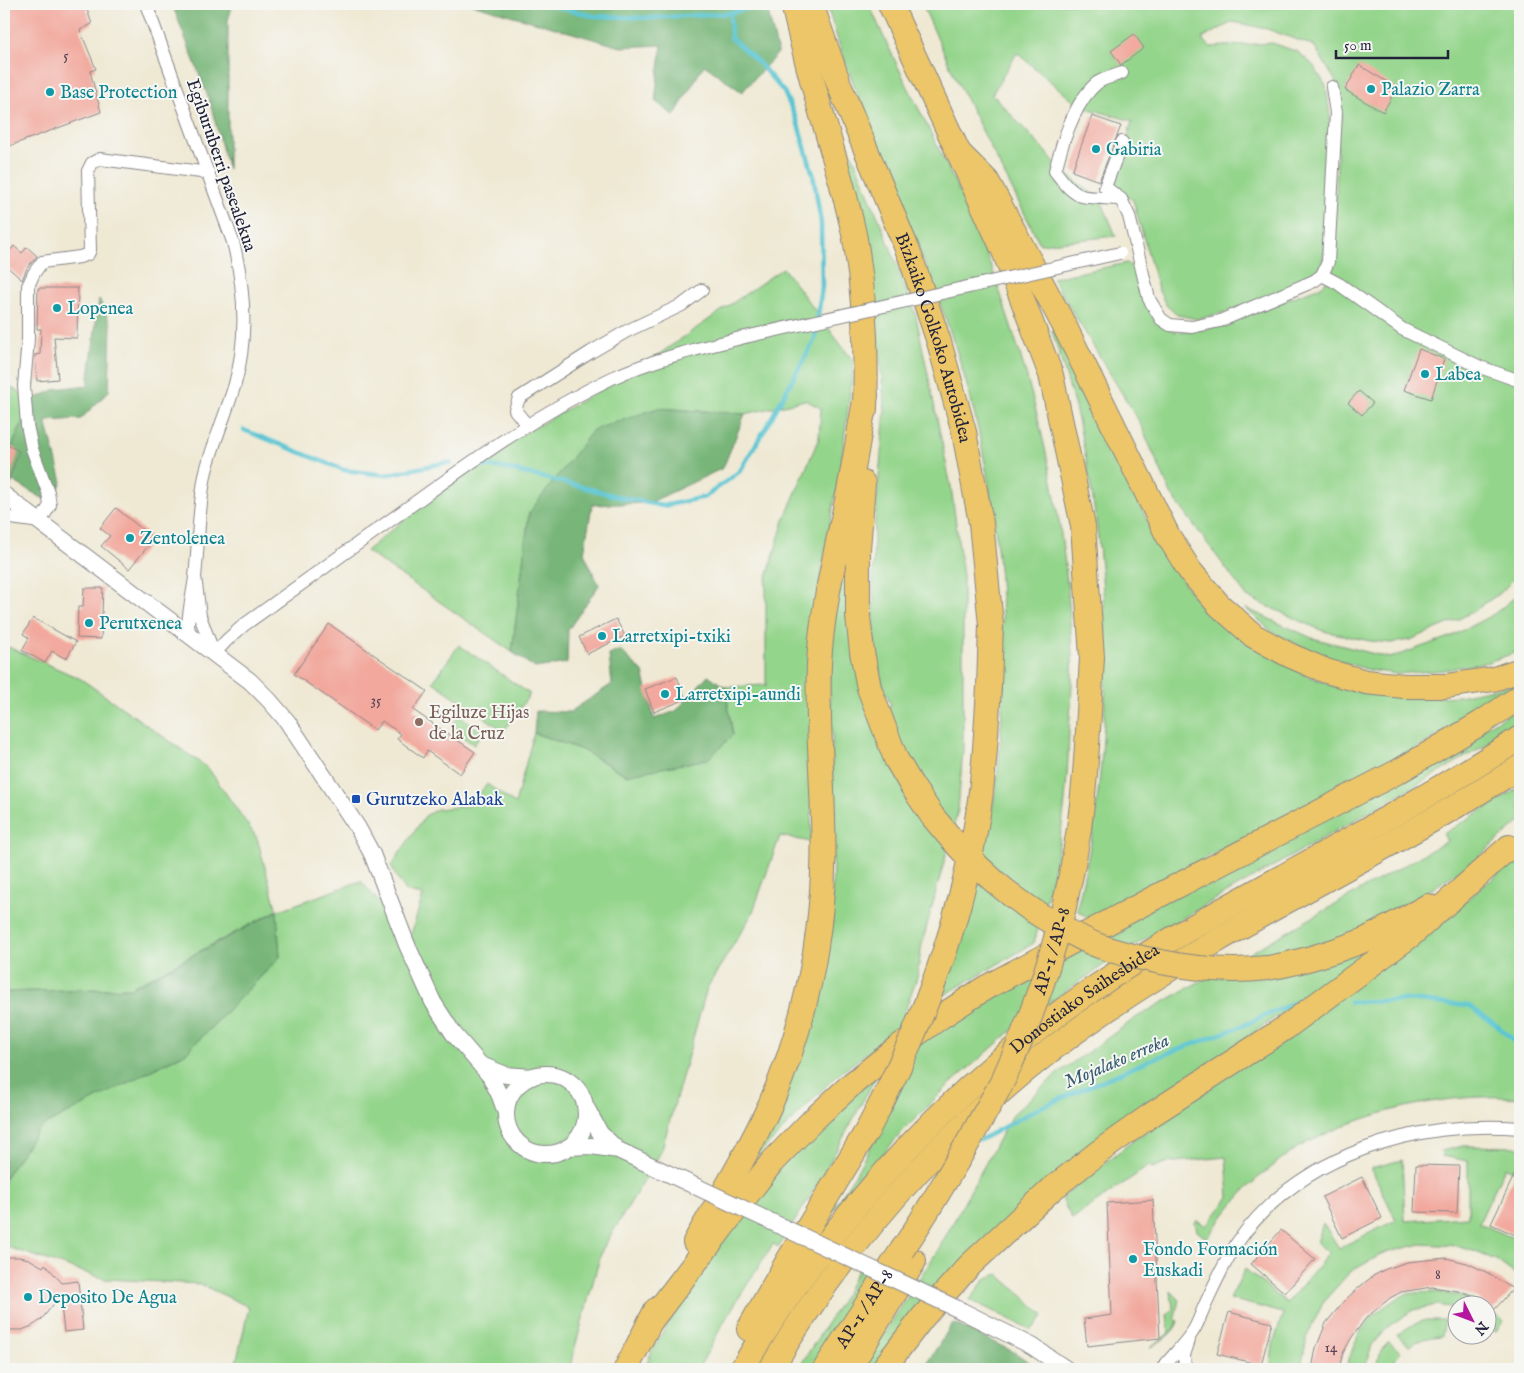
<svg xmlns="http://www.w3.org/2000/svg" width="1524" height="1373" font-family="'IM FELL English',serif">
<rect width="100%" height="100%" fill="#f6f6f2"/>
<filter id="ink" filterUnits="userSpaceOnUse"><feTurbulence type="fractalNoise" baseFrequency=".02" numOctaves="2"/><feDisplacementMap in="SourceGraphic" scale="10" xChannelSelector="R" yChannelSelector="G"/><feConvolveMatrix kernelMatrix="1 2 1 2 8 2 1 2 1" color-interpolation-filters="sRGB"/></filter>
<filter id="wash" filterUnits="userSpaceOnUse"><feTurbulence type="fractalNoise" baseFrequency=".0096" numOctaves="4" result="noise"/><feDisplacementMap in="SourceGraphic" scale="20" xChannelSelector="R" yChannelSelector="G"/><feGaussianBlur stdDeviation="1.12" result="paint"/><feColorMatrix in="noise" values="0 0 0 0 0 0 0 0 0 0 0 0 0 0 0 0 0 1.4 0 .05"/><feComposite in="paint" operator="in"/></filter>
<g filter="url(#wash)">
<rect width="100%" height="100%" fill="#efe9d4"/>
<path fill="#94d58c" stroke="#5b7c64" d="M 827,4 L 869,4 C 906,90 954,171 988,258 C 995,276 1001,295 1007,314 C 1045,426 1068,538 1072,656 C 1073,680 1071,705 1069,730 C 1068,766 1066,802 1060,838 C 1054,873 1044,908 1034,943 L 941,997 C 966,929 985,859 996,787 C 1001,751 1002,715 1003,679 C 1004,568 991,458 957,352 C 926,257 883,167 849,72 C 841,50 833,27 827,4 Z
M 922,4 L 1520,4 L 1520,573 L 1500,593 L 1474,611 L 1455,621 L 1410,640 L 1391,643 L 1370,641 L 1323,631 L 1247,597 L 1171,494 L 1140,423 L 1052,278 L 1127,263 L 1139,271 L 1157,321 L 1174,332 L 1207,329 L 1323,286 L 1334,267 L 1338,124 L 1336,82 L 1314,46 L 1267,29 L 1233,22 L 1202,38 L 1210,47 L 1272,43 L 1298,52 L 1313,65 L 1326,86 L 1330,116 L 1324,253 L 1321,267 L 1314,277 L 1230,311 L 1197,319 L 1177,315 L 1166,305 L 1158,289 L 1133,200 L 1114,188 L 1132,121 L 1079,106 L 1017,53 L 992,94 L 1066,174 L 1101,200 L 1116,236 L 1040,244 L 954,75 Z
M 844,135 L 887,239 L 916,316 L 951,487 L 963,576 L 963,749 L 958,810 L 922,944 L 917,977 L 899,1028 L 834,1078 L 753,1160 L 804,1048 L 821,986 L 832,921 L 833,851 L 832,735 L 829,676 L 831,641 L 844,558 L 849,558 L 871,718 L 891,705 L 883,686 L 875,648 L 873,587 L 874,532 L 885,410 L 872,281 L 839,137 Z
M 783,268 L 854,362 L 840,471 L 815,607 L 811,842 L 780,836 L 752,914 L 707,988 L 661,1152 L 602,1250 L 575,1347 L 571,1369 L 237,1369 L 236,1363 L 249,1307 L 200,1284 L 105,1279 L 4,1246 L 4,1179 L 39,1128 L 187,1052 L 280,957 L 276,911 L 130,988 L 4,992 L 4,645 L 81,679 L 208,768 L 257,838 L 277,911 L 361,881 L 410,938 L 423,895 L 407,892 L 397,878 L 391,866 L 425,816 L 437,809 L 469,806 L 487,784 L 515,804 L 534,733 L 582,750 L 626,775 L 733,735 L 725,687 L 766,685 L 766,581 L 784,520 L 819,438 L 821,408 L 805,400 L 745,414 L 658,408 L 529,513 L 512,652 L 366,551 L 475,462 L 645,364 Z
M 1054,330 L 1149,524 L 1170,563 L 1192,594 L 1212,616 L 1236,635 L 1298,672 L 1336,687 L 1372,694 L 1418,698 L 1459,696 L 1512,685 L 1514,689 L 1424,744 L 1089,919 L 1077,910 C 1083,879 1091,848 1095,817 C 1113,684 1108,561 1080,429 C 1073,396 1062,363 1052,331 Z
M 4,383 L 32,400 L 4,465 Z
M 1520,593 L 1520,651 L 1488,662 L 1444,670 L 1396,674 L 1370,670 L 1321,656 L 1272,632 L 1245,608 L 1312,638 L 1390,658 L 1452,636 L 1494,614 Z
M 459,645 L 530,694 L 504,731 L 433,682 Z
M 1520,708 L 1520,722 L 1483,747 L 1121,953 L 1023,1021 L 948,1086 L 902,1132 L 828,1217 L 856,1173 L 881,1127 L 922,1037 L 984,998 Z
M 459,715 L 483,732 L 474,745 L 450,728 Z
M 1520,787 L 1520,822 L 1472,862 L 1424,894 L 1374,919 L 1382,942 L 1301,1000 L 1122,1123 L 872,1369 L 863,1369 L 881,1338 L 938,1250 L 1012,1115 L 1057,1074 L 1137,1017 L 1447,841 L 1443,834 Z
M 1520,856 L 1520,1098 C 1456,1092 1379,1108 1321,1136 C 1312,1141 1302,1144 1294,1150 C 1258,1174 1230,1203 1207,1239 L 1197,1231 L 1195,1222 L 1197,1220 L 1206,1226 L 1229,1197 L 1226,1157 L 1165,1163 L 1152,1168 L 1150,1165 L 1072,1219 L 1061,1198 L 1135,1139 L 1412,945 Z
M 878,1073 L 823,1175 L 779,1247 L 773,1244 L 728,1315 L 698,1369 L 644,1369 L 653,1349 L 696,1277 L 774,1173 Z
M 1463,1146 L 1520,1147 L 1520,1175 L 1505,1167 L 1479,1223 L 1520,1241 L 1520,1278 L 1496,1260 L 1460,1246 L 1421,1244 L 1384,1253 L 1350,1272 L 1324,1301 L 1307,1336 L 1301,1369 L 1270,1369 L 1273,1345 L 1283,1313 L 1230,1299 L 1245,1269 L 1287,1303 L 1329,1253 L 1317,1243 L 1323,1223 L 1339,1248 L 1396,1220 L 1371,1168 L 1402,1160 L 1405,1221 L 1468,1217 L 1468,1161 L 1442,1156 L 1441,1151 Z
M 859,1266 L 874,1275 L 814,1369 L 798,1369 L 845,1295 Z
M 998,1274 L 1044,1315 L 1032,1330 L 970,1300 L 985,1279 Z
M 1171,1291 L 1179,1299 L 1175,1318 L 1178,1321 C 1175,1334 1160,1341 1150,1348 L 1169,1333 L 1167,1315 L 1173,1309 Z
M 1435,1292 L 1463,1296 L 1482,1305 L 1456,1306 L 1456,1308 L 1437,1305 L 1413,1310 L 1389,1326 L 1372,1346 L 1364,1369 L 1346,1369 C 1349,1358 1353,1347 1358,1336 C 1367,1319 1389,1300 1408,1294 C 1416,1292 1427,1293 1435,1292 Z
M 1486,1308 L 1504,1321 L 1495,1332 L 1487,1323 Z
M 1426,1320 L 1445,1320 L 1442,1336 C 1429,1337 1420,1339 1409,1346 L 1397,1335 L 1412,1325 Z
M 1389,1342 L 1401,1352 L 1395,1360 L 1393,1367 L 1377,1368 L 1381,1350 Z"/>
<path fill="#77b678" stroke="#4c6c5a" d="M 172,4 L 233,4 L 228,20 L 228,170 L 209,99 Z
M 472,4 L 766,4 L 778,53 L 742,92 L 704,65 L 674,116 L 655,101 L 662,45 L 621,47 Z
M 99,299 L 111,324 L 109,391 L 81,419 L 46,421 L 62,482 L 51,503 L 4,476 L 4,465 L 32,400 L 56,389 L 88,385 Z
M 658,408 L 745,414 L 723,468 L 649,503 L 592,505 L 584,553 L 599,585 L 568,630 L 567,663 L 535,668 L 512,652 L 529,513 L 593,430 Z
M 620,650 L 643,672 L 654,719 L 676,711 L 708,675 L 725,687 L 733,735 L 708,759 L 626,775 L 582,750 L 534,733 L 536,711 L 570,712 L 612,684 L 609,655 Z
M 277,911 L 280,957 L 187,1052 L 39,1128 L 4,1179 L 4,992 L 131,988 Z
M 953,1323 L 1014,1352 L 1039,1369 L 923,1369 Z"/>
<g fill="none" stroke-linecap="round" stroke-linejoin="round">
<path stroke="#59c5d3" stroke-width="4.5" d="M 547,4 L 593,16 L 650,18 L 730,13 L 764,4
M 827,4 L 828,4
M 244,430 L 344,470 L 385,475 L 444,463 L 451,463
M 484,466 L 503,468 L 587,488 L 619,497 L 663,506 L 705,497 L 740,471 L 768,424 L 815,339 L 822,286 L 821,223 L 813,174 L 797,121 L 784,92 L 758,62 L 731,38 L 730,13
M 1350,1002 L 1408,1000 L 1469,1006 L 1495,1024 L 1520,1046
M 980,1140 L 1037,1109 L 1150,1060 L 1242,1026 L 1298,1001 L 1306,1001"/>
</g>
<g id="blocks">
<path fill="#f2a89d" d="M 10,4 L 85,4 L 92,24 L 80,30 L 96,69 L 90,71 L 101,112 L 4,148 L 4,6 Z
M 1134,34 L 1144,48 L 1121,65 L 1111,51 Z
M 1359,65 L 1397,88 L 1383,112 L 1345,90 Z
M 1092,116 L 1121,126 L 1099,181 L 1072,171 Z
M 14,246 L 22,253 L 27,247 L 37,256 L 27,268 L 22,280 L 4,264 L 4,258 Z
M 38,288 L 78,288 L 77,338 L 54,337 L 58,379 L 37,381 L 35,355 L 40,354 L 41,329 L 37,329 Z
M 1419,349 L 1444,359 L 1431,399 L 1404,390 Z
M 1359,391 L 1373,403 L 1362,415 L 1348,403 Z
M 4,443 L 19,451 L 7,486 L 4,485 Z
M 116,508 L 154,539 L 129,569 L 101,546 L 110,536 L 100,528 Z
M 84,588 L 103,588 L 101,639 L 77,638 L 78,607 L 83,607 Z
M 33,618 L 76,642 L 66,659 L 52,651 L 45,663 L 22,650 L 29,638 L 23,634 Z
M 616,619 L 625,636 L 587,654 L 579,637 Z
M 329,624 L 427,691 L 413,710 L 475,752 L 460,774 L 427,751 L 423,758 L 397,739 L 401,734 L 382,721 L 375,730 L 294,674 Z
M 677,677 L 686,699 L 654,712 L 645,689 Z
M 1520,1163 L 1520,1237 L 1491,1224 Z
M 1416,1165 L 1459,1166 L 1457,1213 L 1414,1212 Z
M 1362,1177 L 1382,1218 L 1342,1238 L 1322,1197 Z
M 1153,1200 L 1160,1338 L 1087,1346 L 1084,1319 L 1112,1315 L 1107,1203 Z
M 1281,1230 L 1315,1259 L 1285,1293 L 1251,1264 Z
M 8,1257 L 19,1257 L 29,1259 L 43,1267 L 45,1264 L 62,1283 L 78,1281 L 83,1330 L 64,1332 L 60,1296 L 41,1320 L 32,1326 L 22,1330 L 12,1330 L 4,1328 L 4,1259 Z
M 1446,1258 L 1467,1263 L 1490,1274 L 1513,1289 L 1494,1310 L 1477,1298 L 1458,1291 L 1432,1287 L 1401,1292 L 1390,1298 L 1366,1318 L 1352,1337 L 1343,1353 L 1339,1369 L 1312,1369 L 1316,1348 L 1326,1323 L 1344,1301 L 1357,1289 L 1373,1276 L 1386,1269 L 1407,1262 Z
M 1229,1312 L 1272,1323 L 1261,1365 L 1217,1354 Z"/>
</g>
</g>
<g filter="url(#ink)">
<use href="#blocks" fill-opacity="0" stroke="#888688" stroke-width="1"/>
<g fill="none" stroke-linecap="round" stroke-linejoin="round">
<defs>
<path id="minor" d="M 146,4 L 233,242 C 245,289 248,337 235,384 C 226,414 214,441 206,471 C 198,506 199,541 195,577 C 193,593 189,609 188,625 L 189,631 L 194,639
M 1122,142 L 1105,187 L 1121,199 L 1129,216 L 1149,299 L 1161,319 L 1170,325 L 1192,327 L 1220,321 L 1314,281 L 1322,275 L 1328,262 L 1336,113 L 1332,87
M 1119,199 C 1110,198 1087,198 1082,196 C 1070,192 1062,180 1055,171 C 1062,143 1074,102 1097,83 C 1103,78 1115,76 1122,73
M 1322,275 L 1339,284 L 1402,329 L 1480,367 L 1520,381
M 527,425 L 515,410 L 519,398 L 591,352 L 627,331 L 682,305 L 702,290
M 4,517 L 40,522 L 50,505 L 48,492 L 32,449 L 27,425 L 24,386 L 28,339 L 28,286 L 34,273 L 42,262 L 80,257 L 88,254 L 90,250 L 88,171 L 92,163 L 100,159 L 209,173
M 195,576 L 200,616 L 214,654 L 227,640 L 244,625 C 303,583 361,541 420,499 C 481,455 543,411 612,378 C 654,359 700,348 745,337
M 1162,1369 C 1171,1357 1182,1347 1191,1334 C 1197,1327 1200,1316 1204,1307 C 1214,1285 1224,1263 1237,1243 C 1298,1155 1418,1119 1520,1128
M 1185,1369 L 1184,1355 L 1189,1340"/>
<path id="tertiary" d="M 4,495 L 250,681 L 269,700 L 287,721 L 358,828 L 372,854 L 407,945 L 433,1002 L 453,1033 L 490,1076 L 500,1096 L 506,1113
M 481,1065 L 506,1075 L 532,1077
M506 1114a40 40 0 1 1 80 0a40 40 0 1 1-80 0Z
M 586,1107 L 600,1133 L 618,1150
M 568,1147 L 591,1146 L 618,1150
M 962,1311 L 1032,1346 L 1066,1369"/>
<g id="motorway">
<path d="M 793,4 C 803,47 814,90 827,132 C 837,168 848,203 855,239 C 865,296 867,352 865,409"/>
<path id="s1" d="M 811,4 L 840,87 L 910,256 L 939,342 L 964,432 L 981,523 L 991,625 L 989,687"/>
<path d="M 890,4 L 1004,251 L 1051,375 L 1083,526 L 1092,657"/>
<path d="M 958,152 L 987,181 L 1064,325 L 1167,534 L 1190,571 L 1219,605 L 1254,636 L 1289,655 L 1326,671 L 1366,682 L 1404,686 L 1446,686 L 1494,679 L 1520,670"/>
<path d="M 863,483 L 858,550 L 858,616 L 862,652 L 869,688 L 896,759 L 912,786 L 933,817"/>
<path d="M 1365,940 L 1428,906"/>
<path d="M 695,1242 C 721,1197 749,1151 771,1103 C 802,1031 820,951 823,872 C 826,803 816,733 819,664 C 822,606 837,548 849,491 C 855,459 860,427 866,395"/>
<path d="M 649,1323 L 772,1162 L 814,1119 L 852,1084 L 897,1048 L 942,1016 L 985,988 L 1152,899 L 1399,771 L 1481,723 L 1520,697"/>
<path d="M 749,1329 L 789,1259 L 868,1129"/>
<path d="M 626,1369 L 656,1310"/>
<path id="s2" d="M 742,1369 C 832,1216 946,1090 1093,989 C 1153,948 1218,912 1282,877 C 1363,832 1443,788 1520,738"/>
<path d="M 771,1369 C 853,1229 967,1105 1102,1013 C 1235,921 1384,854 1520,767"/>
<path id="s3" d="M 825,1369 L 902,1250"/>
<path d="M 849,1369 L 914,1261"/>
<path d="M 883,1369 L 923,1317 L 969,1266 L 1052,1189 L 1099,1152 L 1151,1115 L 1285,1028 L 1411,935 L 1509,847"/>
</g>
</defs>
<use href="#minor" stroke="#888688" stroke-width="14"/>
<use href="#tertiary" stroke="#888688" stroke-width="18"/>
<use href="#motorway" stroke="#888688" stroke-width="26"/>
<use href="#minor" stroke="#fff" stroke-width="12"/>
<use href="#tertiary" stroke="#fff" stroke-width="16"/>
<use href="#motorway" stroke="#ecc669" stroke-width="24"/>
<defs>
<path id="minor-bridge" d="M 745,337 L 1120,253"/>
<path id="tertiary-bridge" d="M 618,1150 L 962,1311"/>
<g id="motorway-bridge">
<path d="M 933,817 C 972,865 1013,903 1068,931 C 1078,936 1088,942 1099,946 C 1119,953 1140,958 1161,962 C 1195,969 1233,972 1267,968 C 1301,963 1333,952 1365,940"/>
<path d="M 868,1129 C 918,1035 958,932 976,826 C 984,780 986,734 989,687"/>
<path id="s4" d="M 902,1250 C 928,1212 950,1173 973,1134 C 983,1115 995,1097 1004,1078 C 1035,1012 1058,942 1072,870 C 1086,800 1088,728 1092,657"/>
</g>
</defs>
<use href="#minor-bridge" stroke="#888688" stroke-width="14" stroke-linecap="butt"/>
<use href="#tertiary-bridge" stroke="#888688" stroke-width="18" stroke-linecap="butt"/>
<use href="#motorway-bridge" stroke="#888688" stroke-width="26" stroke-linecap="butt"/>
<use href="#minor-bridge" stroke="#fff" stroke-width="12"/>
<use href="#tertiary-bridge" stroke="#fff" stroke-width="16"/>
<use href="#motorway-bridge" stroke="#ecc669" stroke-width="24"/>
</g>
</g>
<g fill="#0f9aa8" stroke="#f6f6f2" stroke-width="2">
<circle cx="1371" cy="89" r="5"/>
<circle cx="50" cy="92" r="5"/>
<circle cx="1096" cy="149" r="5"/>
<circle cx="57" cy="308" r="5"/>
<circle cx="1425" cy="374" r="5"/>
<circle cx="130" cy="538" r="5"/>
<circle cx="89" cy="623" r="5"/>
<circle cx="602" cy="636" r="5"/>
<circle cx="665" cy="694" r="5"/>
<circle cx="1133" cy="1259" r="5"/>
<circle cx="28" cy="1297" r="5"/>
</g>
<circle fill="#8d6e63" stroke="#f6f6f2" stroke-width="2" cx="419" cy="722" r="5"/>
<rect fill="#1a4fb4" stroke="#f6f6f2" stroke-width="2" x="351" y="794" width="10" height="10" rx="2.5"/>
<g text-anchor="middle" stroke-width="4" stroke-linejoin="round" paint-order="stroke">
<g font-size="15" fill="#564454">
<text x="66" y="60">5</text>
<text x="376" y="705">35</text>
<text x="1438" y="1279">8</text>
<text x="1331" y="1352">14</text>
</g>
<g font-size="18" fill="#0d838f" stroke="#f6f6f2" text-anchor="start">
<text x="1381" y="95">Palazio Zarra</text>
<text x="60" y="98">Base Protection</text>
<text x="1106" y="155">Gabiria</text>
<text x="67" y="314">Lopenea</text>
<text x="1435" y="380">Labea</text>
<text x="140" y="544">Zentolenea</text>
<text x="99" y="629">Perutxenea</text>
<text x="612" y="642">Larretxipi-txiki</text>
<text x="675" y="700">Larretxipi-aundi</text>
<text x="1143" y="1255">Fondo Formación<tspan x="1143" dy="21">Euskadi</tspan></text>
<text x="38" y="1303">Deposito De Agua</text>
</g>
<g font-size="18" fill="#22223b" stroke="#f6f6f2">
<text transform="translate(222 165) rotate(71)" y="6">Egiburuberri pasealekua</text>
<text dy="6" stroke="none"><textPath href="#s1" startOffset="356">Bizkaiko Golkoko Autobidea</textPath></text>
<text dy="6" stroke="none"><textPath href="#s4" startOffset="336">AP-1 / AP-8</textPath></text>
<text dy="6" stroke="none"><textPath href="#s2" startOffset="509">Donostiako Saihesbidea</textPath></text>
<text dy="6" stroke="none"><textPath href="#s3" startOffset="72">AP-1 / AP-8</textPath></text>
</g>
<g font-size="18" fill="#785e54" stroke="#f6f6f2" text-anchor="start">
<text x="429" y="718">Egiluze Hijas<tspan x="429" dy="21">de la Cruz</tspan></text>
</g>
<g font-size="18" fill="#164399" stroke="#f6f6f2" text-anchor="start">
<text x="366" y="805">Gurutzeko Alabak</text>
</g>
<g font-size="19" font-style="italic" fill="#355b70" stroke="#f6f6f2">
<text transform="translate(1116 1060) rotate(-23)" y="7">Mojalako erreka</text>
</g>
</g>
<rect width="1524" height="1373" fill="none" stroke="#f6f6f2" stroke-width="20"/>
<g transform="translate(1472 1320) rotate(132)"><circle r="24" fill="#f6f6f2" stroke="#a1a1a9"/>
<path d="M0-4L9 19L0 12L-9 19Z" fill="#b5179e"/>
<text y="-8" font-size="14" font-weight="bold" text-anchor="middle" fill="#22223b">N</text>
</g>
<path d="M1336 50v8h112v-8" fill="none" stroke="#22223b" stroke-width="2.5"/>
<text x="1344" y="50" font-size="15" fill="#22223b" stroke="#f6f6f2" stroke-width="4" paint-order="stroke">50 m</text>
</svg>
